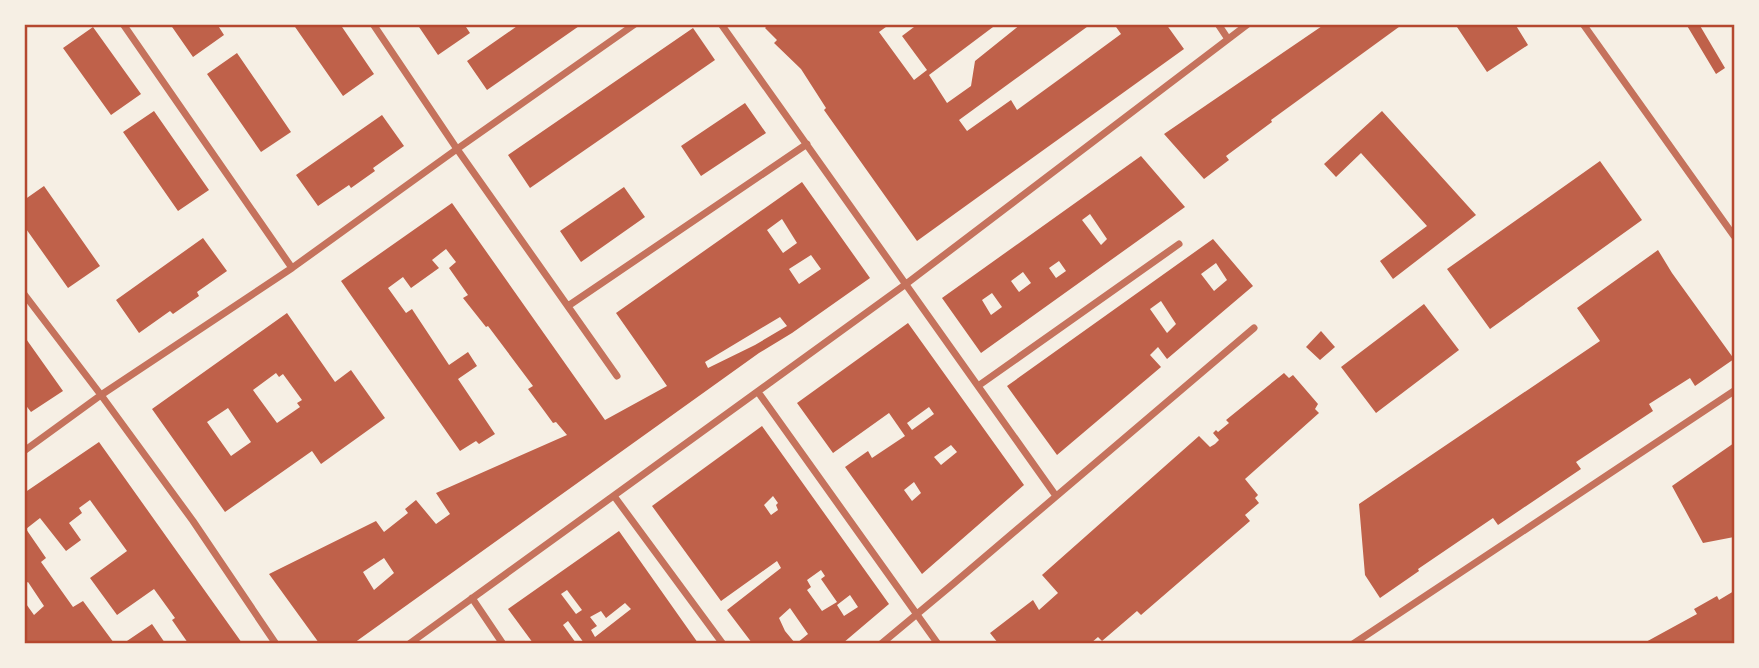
<svg xmlns="http://www.w3.org/2000/svg" width="1759" height="668" font-family="Figtree,sans-serif">
<rect width="100%" height="100%" fill="#f6efe4"/>
<path fill="#bf614a" fill-rule="evenodd" d="M 170,24 L 217,24 L 224,35 L 193,57 Z
M 293,24 L 340,24 L 374,74 L 343,96 Z
M 417,24 L 464,24 L 470,33 L 438,55 Z
M 520,24 L 582,24 L 487,90 L 467,61 Z
M 769,24 L 890,24 L 879,32 L 914,80 L 927,70 L 902,36 L 918,24 L 997,24 L 929,75 L 947,103 L 971,86 L 975,61 L 1021,24 L 1091,24 L 959,120 L 967,131 L 1011,100 L 1017,110 L 1072,70 L 1121,34 L 1114,24 L 1166,24 L 1184,49 L 917,241 L 824,110 L 826,108 L 801,69 L 774,43 L 777,40 L 765,28 Z
M 1325,24 L 1403,24 L 1271,120 L 1272,122 L 1226,156 L 1229,160 L 1204,179 L 1164,134 Z
M 1455,24 L 1515,24 L 1528,45 L 1487,72 Z
M 1686,24 L 1699,24 L 1725,68 L 1716,74 Z
M 93,27 L 141,94 L 111,115 L 63,48 Z
M 693,28 L 715,60 L 530,188 L 508,155 Z
M 237,53 L 291,132 L 261,152 L 207,74 Z
M 745,103 L 766,133 L 701,176 L 681,146 Z
M 154,111 L 209,190 L 178,211 L 123,132 Z
M 1382,111 L 1476,215 L 1393,279 L 1380,261 L 1427,226 L 1361,153 L 1336,177 L 1324,164 Z
M 382,115 L 404,146 L 373,168 L 375,171 L 351,188 L 349,185 L 318,206 L 296,175 Z
M 1141,156 L 1185,207 L 981,353 L 942,298 ZM 1090,214 L 1107,239 L 1101,245 L 1082,220 ZM 1059,261 L 1066,271 L 1056,278 L 1049,268 ZM 1023,272 L 1031,283 L 1019,292 L 1011,281 ZM 992,293 L 1002,307 L 991,315 L 982,300 Z
M 1600,161 L 1642,220 L 1490,329 L 1447,269 Z
M 802,182 L 870,278 L 792,333 L 759,353 L 354,643 L 319,643 L 269,574 L 376,521 L 384,532 L 408,513 L 405,509 L 416,500 L 436,524 L 450,514 L 436,493 L 567,435 L 556,422 L 553,423 L 545,412 L 528,389 L 533,386 L 488,326 L 486,327 L 463,298 L 468,295 L 449,268 L 456,262 L 446,249 L 432,260 L 439,268 L 411,288 L 403,277 L 388,288 L 406,313 L 412,309 L 449,365 L 468,352 L 477,366 L 458,379 L 495,434 L 479,444 L 476,441 L 460,451 L 341,281 L 452,203 L 605,420 L 667,386 L 616,313 ZM 782,219 L 797,243 L 783,253 L 767,230 ZM 811,255 L 821,269 L 799,284 L 789,269 ZM 780,317 L 787,326 L 755,345 L 708,368 L 705,362 ZM 384,558 L 394,573 L 374,590 L 363,572 Z
M 44,186 L 100,266 L 68,288 L 24,226 L 24,200 Z
M 624,187 L 645,217 L 581,262 L 560,231 Z
M 203,238 L 227,271 L 197,292 L 199,296 L 173,314 L 170,311 L 139,333 L 116,300 Z
M 1213,239 L 1253,286 L 1167,359 L 1158,347 L 1150,355 L 1161,367 L 1057,455 L 1007,386 ZM 1216,263 L 1227,280 L 1214,291 L 1201,274 ZM 1161,301 L 1176,324 L 1167,333 L 1150,309 Z
M 1658,250 L 1672,273 L 1734,359 L 1695,386 L 1690,378 L 1649,404 L 1653,411 L 1576,462 L 1581,469 L 1498,525 L 1493,518 L 1418,569 L 1419,571 L 1380,598 L 1365,575 L 1359,504 L 1600,341 L 1577,308 Z
M 1424,304 L 1459,350 L 1376,413 L 1341,367 Z
M 287,313 L 335,382 L 351,370 L 385,418 L 321,464 L 312,451 L 225,512 L 152,409 ZM 276,373 L 279,377 L 283,374 L 302,400 L 297,403 L 300,407 L 277,423 L 253,390 ZM 228,408 L 251,442 L 231,456 L 207,422 Z
M 908,323 L 1024,485 L 922,574 L 845,467 L 868,451 L 872,458 L 905,436 L 889,413 L 833,453 L 797,403 ZM 929,407 L 934,414 L 912,430 L 907,423 ZM 951,445 L 957,452 L 941,465 L 934,457 ZM 914,482 L 921,493 L 912,501 L 904,490 Z
M 1321,331 L 1335,347 L 1320,360 L 1306,347 Z
M 24,336 L 63,391 L 31,412 L 24,403 Z
M 1284,373 L 1289,378 L 1293,375 L 1318,404 L 1315,409 L 1319,413 L 1245,479 L 1258,495 L 1255,498 L 1259,503 L 1245,515 L 1250,521 L 1141,615 L 1137,611 L 1102,641 L 1098,637 L 1091,643 L 998,643 L 990,633 L 1033,600 L 1039,610 L 1058,593 L 1042,575 L 1199,436 L 1210,447 L 1215,444 L 1219,440 L 1213,433 L 1216,430 L 1218,432 L 1229,423 L 1226,420 Z
M 762,426 L 889,604 L 843,643 L 797,643 L 808,634 L 790,608 L 779,618 L 785,631 L 795,643 L 752,643 L 727,610 L 781,568 L 777,561 L 721,601 L 652,506 ZM 773,496 L 778,503 L 776,505 L 778,510 L 771,515 L 764,505 ZM 821,570 L 825,576 L 821,579 L 837,602 L 822,611 L 807,590 L 811,587 L 807,580 ZM 850,595 L 858,607 L 844,616 L 837,605 Z
M 99,442 L 242,643 L 188,643 L 172,620 L 175,618 L 154,589 L 117,615 L 90,578 L 127,551 L 90,500 L 79,508 L 82,513 L 69,523 L 81,540 L 66,551 L 40,518 L 26,529 L 46,558 L 41,562 L 73,607 L 83,601 L 114,643 L 24,643 L 24,601 L 34,615 L 44,606 L 28,582 L 24,584 L 24,493 Z
M 1734,443 L 1734,537 L 1703,543 L 1672,486 Z
M 619,531 L 698,643 L 584,643 L 568,621 L 563,625 L 576,643 L 533,643 L 508,609 ZM 567,590 L 582,610 L 576,614 L 561,594 ZM 625,603 L 631,609 L 595,637 L 591,630 L 597,626 L 590,617 L 601,611 L 606,618 Z
M 1734,591 L 1734,643 L 1644,643 L 1697,614 L 1694,609 L 1717,596 L 1719,600 Z
M 152,624 L 165,643 L 124,643 Z"/>
<g fill="none" stroke-linecap="round" stroke-linejoin="round">
<path stroke="#c5725c" stroke-width="7" d="M 123,24 L 292,268
M 373,24 L 457,149 L 617,376
M 721,24 L 1056,496
M 1218,24 L 1228,39
M 1583,24 L 1734,236
M 24,294 L 101,395 L 193,521 L 276,644
M 568,306 L 807,144
M 978,386 L 1179,244
M 758,392 L 938,644
M 24,451 L 101,395 L 292,268 L 457,149 L 635,24
M 614,496 L 723,644
M 472,598 L 503,644
M 409,644 L 906,284 L 1248,24
M 881,644 L 953,584 L 1254,328
M 1353,644 L 1734,391"/>
</g>
<rect width="1759" height="668" fill="none" stroke="#f6efe4" stroke-width="52"/>
<rect x="26" y="26" width="1707" height="616" fill="none" stroke="#b5482f" stroke-width="2.5"/>
</svg>
